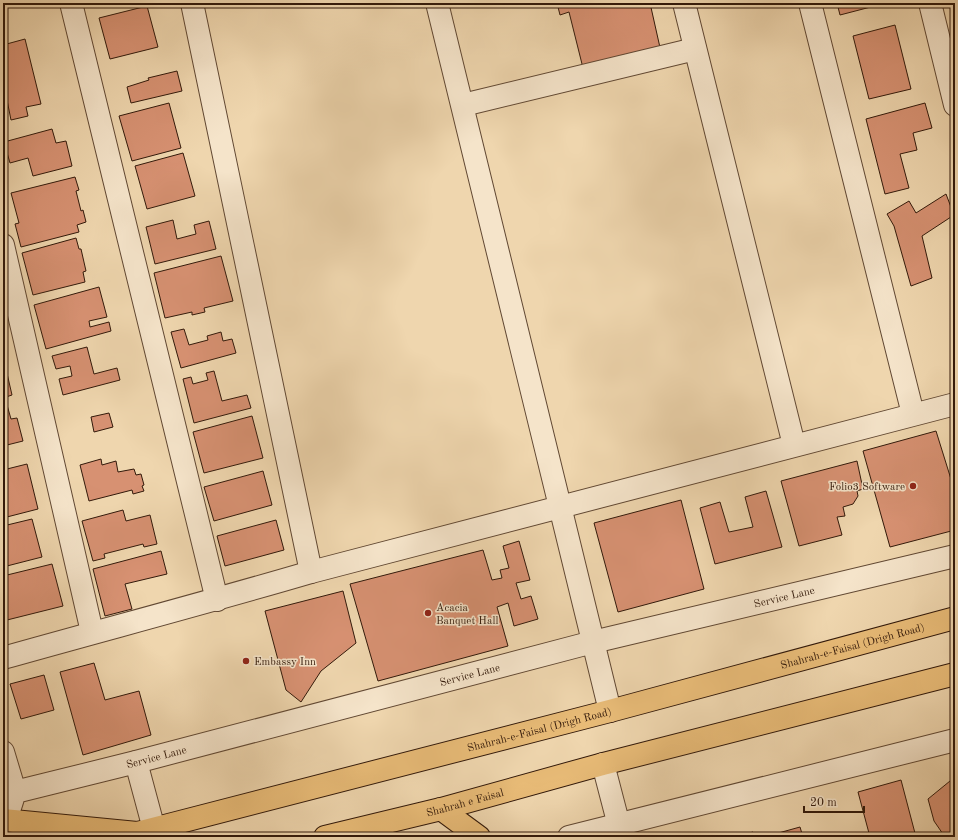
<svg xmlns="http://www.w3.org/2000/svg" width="958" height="840" font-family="'Old Standard TT',serif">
<rect width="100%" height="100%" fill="#efd6ae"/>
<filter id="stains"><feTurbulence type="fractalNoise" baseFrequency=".005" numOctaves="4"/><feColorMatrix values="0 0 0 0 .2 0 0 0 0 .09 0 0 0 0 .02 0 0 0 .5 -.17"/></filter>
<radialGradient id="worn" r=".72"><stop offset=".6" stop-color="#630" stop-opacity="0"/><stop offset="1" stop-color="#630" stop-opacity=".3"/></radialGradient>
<path fill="#d79172" stroke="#32190a" d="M 557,3 L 650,3 L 661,52 L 584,72 L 569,12 L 560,15 Z
M 837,3 L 886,3 L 840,15 Z
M 147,6 L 158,47 L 110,59 L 99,18 Z
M 895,25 L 911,89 L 869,99 L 853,36 Z
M 25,39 L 41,104 L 26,107 L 28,116 L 11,120 L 7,100 L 3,101 L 3,45 Z
M 177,71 L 182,91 L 131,103 L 127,87 L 149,80 L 148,78 Z
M 169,103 L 181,148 L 132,161 L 119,116 Z
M 925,103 L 932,128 L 913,133 L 917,150 L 900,154 L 909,188 L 885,194 L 866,119 Z
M 52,129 L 56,143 L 66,141 L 72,166 L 33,176 L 28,158 L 10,163 L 4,142 Z
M 183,153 L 195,196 L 147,209 L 135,166 Z
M 75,177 L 79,190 L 76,191 L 81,211 L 83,210 L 86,222 L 77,225 L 79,232 L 21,247 L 15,224 L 19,223 L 11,193 Z
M 946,194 L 954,215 L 922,236 L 932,278 L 911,286 L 894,226 L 887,214 L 909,201 L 916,213 Z
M 173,220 L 177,239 L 196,234 L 194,225 L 209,221 L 216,249 L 155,264 L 146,227 Z
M 76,238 L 79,249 L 81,249 L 86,271 L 83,272 L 85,282 L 33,295 L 22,253 Z
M 221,256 L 233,301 L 204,308 L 205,312 L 192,315 L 192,312 L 165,318 L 154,273 Z
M 99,287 L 107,317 L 89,321 L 90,327 L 109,322 L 111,331 L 46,349 L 34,305 Z
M 184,329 L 189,345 L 208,340 L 207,336 L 221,332 L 223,341 L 232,339 L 236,353 L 181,368 L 171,332 Z
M 87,347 L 94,374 L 117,368 L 120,380 L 63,395 L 59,379 L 72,376 L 70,366 L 56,369 L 52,356 Z
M 3,369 L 6,369 L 12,395 L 3,398 Z
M 214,371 L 222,401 L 247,395 L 251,408 L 194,423 L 183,379 L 191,377 L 193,384 L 208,380 L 206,373 Z
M 7,405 L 11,419 L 17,418 L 23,441 L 3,446 L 3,407 Z
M 109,413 L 113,427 L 94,432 L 91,417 Z
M 252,416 L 263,458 L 204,473 L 193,432 Z
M 936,431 L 955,492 L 955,530 L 890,547 L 863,451 Z
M 101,459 L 102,465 L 116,461 L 118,472 L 134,469 L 136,475 L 141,474 L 144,485 L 142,486 L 144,491 L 133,494 L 132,490 L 89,501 L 80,465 Z
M 857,461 L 863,489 L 857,491 L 858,496 L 853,504 L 843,507 L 845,516 L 837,517 L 842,535 L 799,546 L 781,481 Z
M 27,464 L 38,509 L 3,518 L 3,470 Z
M 263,471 L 272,505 L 214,521 L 204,487 Z
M 766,491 L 782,547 L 715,564 L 700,508 L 720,502 L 729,532 L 753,527 L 745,497 Z
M 681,500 L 704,589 L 618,612 L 594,523 Z
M 123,510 L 126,521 L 150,515 L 157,544 L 144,547 L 143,544 L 104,554 L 105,558 L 93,561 L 82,521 Z
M 32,519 L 42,557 L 3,567 L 3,526 Z
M 276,520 L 284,550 L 225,566 L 217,536 Z
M 519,541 L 530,580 L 516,583 L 521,599 L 531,596 L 538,619 L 514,626 L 508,603 L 497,607 L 508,646 L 378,681 L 350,584 L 483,550 L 492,580 L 502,578 L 500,570 L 509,568 L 503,546 Z
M 161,551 L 167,574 L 125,584 L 132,609 L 105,616 L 93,569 Z
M 52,564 L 63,606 L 7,620 L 3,605 L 3,576 Z
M 343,591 L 356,643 L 321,671 L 301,702 L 286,690 L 265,611 Z
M 94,663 L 105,700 L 139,691 L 151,735 L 83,755 L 60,672 Z
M 44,675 L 54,710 L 21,719 L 10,684 Z
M 901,780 L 916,837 L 870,837 L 858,792 Z
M 950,781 L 955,788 L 955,837 L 945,837 L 934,821 L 928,799 Z
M 800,827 L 803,837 L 764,837 Z
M 753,832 L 754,837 L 734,837 Z"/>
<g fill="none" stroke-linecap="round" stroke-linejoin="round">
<defs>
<g id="minor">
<path d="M 71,3 L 217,600"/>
<path d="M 192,3 L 311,572"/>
<path d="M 437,3 L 610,711"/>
<path d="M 684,3 L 794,445"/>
<path d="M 810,3 L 913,414"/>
<path d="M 930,3 L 955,105"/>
<path d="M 463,105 L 695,49"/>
<path d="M 3,245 L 92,632"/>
<path d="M 3,658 C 106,629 209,602 311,572 L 955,404"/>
<path d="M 3,752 L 15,792"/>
<path d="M 136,762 L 154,829"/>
<path d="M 603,764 L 622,837"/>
<path id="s1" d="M 6,820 L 15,792 L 136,762 L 593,642 L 955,556"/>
<path d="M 569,837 L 955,740"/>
</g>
<path id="primary" d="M 3,820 L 137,833"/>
<g id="trunk">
<path d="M 441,809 L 479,837"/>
<path id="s2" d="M 122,837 L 610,711 L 955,618"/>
<path id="s3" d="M 325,837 L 441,809 L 603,764 L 955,674"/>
</g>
</defs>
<use href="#minor" stroke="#614833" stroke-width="24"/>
<use href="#primary" stroke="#32190a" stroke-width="24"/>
<use href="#trunk" stroke="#32190a" stroke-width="24"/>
<use href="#minor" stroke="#f5e4ca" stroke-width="22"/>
<use href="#primary" stroke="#e8bb77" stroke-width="22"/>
<use href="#trunk" stroke="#e8bb77" stroke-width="22"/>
</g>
<g fill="#8f2418" stroke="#f5e4ca" stroke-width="1.5">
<circle cx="913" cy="486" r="4"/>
<circle cx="428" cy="613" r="4"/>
<circle cx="246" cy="661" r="4"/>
</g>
<g text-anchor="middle" stroke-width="3" stroke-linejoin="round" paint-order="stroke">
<g font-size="11" fill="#32190a" stroke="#f5e4ca" text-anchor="start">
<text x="905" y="490" text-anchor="end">Folio3 Software</text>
<text x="436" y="611">Acacia<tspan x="436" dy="13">Banquet Hall</tspan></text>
<text x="254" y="665">Embassy Inn</text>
</g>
<g font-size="11" fill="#32190a" stroke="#f5e4ca">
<text dy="4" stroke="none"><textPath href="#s1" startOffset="823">Service Lane</textPath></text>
<text dy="4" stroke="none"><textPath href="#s2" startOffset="755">Shahrah-e-Faisal (Drigh Road)</textPath></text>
<text dy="4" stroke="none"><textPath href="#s1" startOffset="499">Service Lane</textPath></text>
<text dy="4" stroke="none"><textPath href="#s2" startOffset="431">Shahrah-e-Faisal (Drigh Road)</textPath></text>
<text dy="4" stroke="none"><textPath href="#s1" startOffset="175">Service Lane</textPath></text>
<text dy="4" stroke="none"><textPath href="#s3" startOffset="144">Shahrah e Faisal</textPath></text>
</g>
</g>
<rect width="958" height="840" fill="none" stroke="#efd6ae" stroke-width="16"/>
<rect x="4" y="4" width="950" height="832" fill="none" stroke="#32190a" stroke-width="2"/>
<rect x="8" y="8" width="942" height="824" fill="none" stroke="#32190a"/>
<path d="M804 806v6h60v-6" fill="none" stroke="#32190a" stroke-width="2"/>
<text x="810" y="806" font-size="12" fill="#32190a" stroke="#f5e4ca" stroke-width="3" paint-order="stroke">20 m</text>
<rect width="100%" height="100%" filter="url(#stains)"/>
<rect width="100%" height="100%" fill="url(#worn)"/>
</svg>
